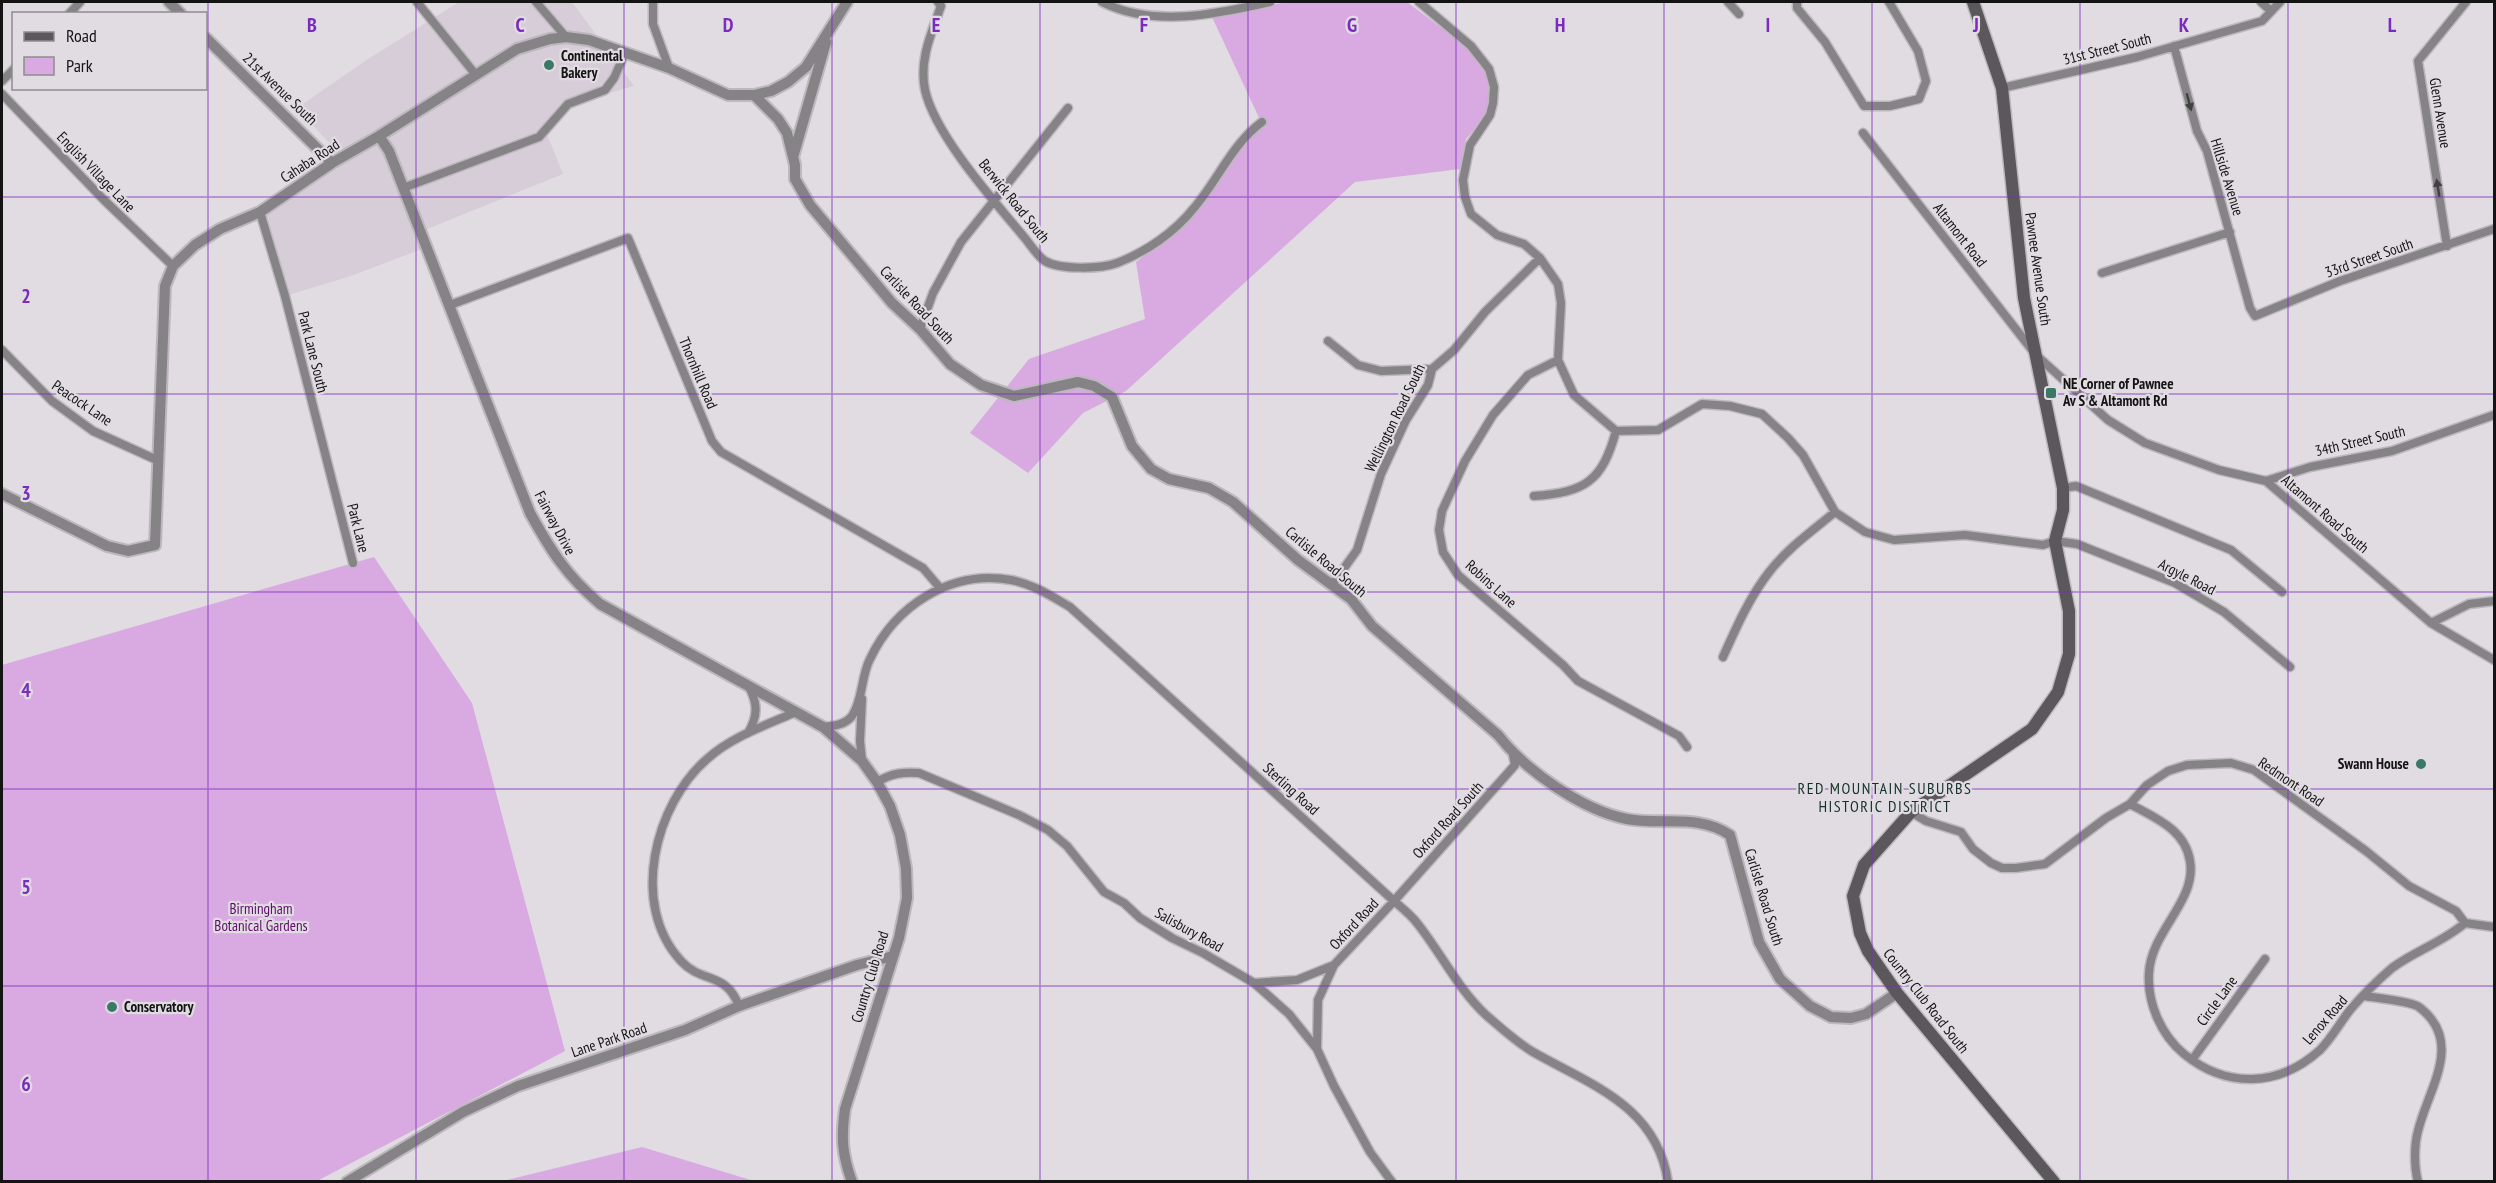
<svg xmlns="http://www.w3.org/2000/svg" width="2496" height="1183" font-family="'PT Sans Narrow',sans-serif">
<rect width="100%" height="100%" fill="#e1dce2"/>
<path fill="#d7cdd9" d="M 459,2 L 572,2 L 634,86 L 592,98 L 567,108 L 547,134 L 563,174 L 420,232 L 425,248 L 348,277 L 285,296 L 260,212 L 332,163 L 332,146 L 297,108 L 365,61 Z"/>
<path fill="#d9a9e1" d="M 1286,2 L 1407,2 L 1472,51 L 1486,73 L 1491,94 L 1487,114 L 1466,139 L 1460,169 L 1355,182 L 1126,391 L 1083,413 L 1028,473 L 970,433 L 1029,359 L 1145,319 L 1136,262 L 1171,236 L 1261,122 L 1212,17 Z
M 374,557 L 472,703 L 565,1051 L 317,1181 L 2,1182 L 2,665 Z
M 642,1147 L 754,1181 L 503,1181 Z"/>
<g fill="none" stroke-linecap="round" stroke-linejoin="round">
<defs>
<path id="minor" d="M 417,2 L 476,75
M 536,2 L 566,37
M 653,2 L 653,24 L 669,68
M 938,2 L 941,6 C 931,34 919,60 925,90 C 935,135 994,201 1024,237 C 1030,244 1037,256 1045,261 C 1060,270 1101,269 1117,263 C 1146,252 1175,232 1194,208 C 1218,180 1232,144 1262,122
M 1102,2 C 1153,28 1217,14 1270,2
M 1419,2 L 1471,46 L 1489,69 L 1494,87 L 1493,103 L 1490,115 L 1470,145 L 1463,180 L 1465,197 L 1471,214 L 1497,235 L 1524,244 L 1540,258 L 1558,284 L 1561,303 L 1558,360 L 1574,395 L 1616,431 L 1658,430 L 1702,404 L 1730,406 L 1762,414 L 1788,438 L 1803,455 L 1835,512 L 1865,532 L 1894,540 L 1965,535 L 2043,545 L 2055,541 L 2077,544 L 2175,583 L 2224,612 L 2290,667
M 1728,2 L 1739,14
M 1797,2 L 1797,8 L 1825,42 L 1864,106 L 1890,106 L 1919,99 L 1926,81 L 1918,51 L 1889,2
M 2261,2 L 2271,11
M 69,14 L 80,2
M 2174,46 L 2197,131 L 2207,151 L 2250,308 L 2255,316 L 2340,281 L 2494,229
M 2,81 L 14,69
M 2002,88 L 2137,57 L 2262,21 L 2280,2
M 2,94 L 104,200 L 173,266
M 1863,133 L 2036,355 L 2108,420 L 2145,443 L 2219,470 L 2266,481 L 2431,623 L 2494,660
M 403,188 L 539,137 L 568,104 L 605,90 L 614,78 L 625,53
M 260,212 L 285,296 L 353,563
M 2447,246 L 2418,61 L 2466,2
M 2102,273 L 2230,232
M 450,305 L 628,238 L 712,441 L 721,452 L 923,568 L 940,588
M 920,329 L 933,293 L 961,242 L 1068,108
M 1328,341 L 1358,365 L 1381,371 L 1432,369
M 2,350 L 52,401 L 93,431 L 159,461
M 1558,360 L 1528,375 L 1493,415 L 1465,461 L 1442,511 L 1439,530 L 1443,552 L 1458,575 L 1563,665 L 1578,681 L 1679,736 L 1687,747
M 2266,481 L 2310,467 L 2392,451 L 2494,415
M 2063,488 L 2076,486 L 2231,550 L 2282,592
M 1534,496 C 1585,492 1602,482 1616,431
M 1332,585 L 1357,550 L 1381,474 L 1406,420 L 1428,385 L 1432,369 L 1454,350 L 1485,312 L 1540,258
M 2431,623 L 2469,604 L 2494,601
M 1723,657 C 1736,628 1750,596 1770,571 C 1788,548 1812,531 1835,512
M 862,699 L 860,741 L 862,761
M 823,727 C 833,726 845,725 852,716 C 863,700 861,676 870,659 C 895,606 951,569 1011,580 C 1033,584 1051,596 1070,607 L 1394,901 C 1402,908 1411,915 1417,923 C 1441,953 1458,989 1486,1015 C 1500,1027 1516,1042 1533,1052 C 1591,1085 1657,1106 1668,1182
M 748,733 C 758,716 758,704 749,687
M 877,782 C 892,773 903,772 919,773 L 1019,815 L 1048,830 L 1067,846 L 1104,892 L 1124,903 L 1140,918 L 1172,938 L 1203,953 L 1254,983 L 1289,1014 L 1317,1049 L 1334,1086 L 1370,1152 L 1392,1182
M 2130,804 C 2155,818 2185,829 2190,861 C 2197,901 2151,931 2149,973 C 2147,1003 2161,1035 2184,1054 C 2227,1089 2279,1087 2320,1050 C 2331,1039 2340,1023 2350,1010 C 2362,996 2378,980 2392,968 C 2415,951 2443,942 2465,923
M 1911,812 L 1926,821 L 1961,832 L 1973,849 L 1991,863 L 2002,868 L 2016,868 L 2045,864 L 2106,818 L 2130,804 L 2147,785 L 2168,771 L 2187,765 L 2231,763 L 2254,770 L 2366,851 L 2409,886 L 2456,911 L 2465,923 L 2494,927
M 1254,983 L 1297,980 L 1334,965
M 2364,996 C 2376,998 2410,1001 2419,1007 C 2465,1042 2428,1089 2418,1131 C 2414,1146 2414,1166 2418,1182
M 739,1006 C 726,971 702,984 681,961 C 629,905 655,804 707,759 C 731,737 766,725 796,712
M 1317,1049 L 1318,1000 L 1334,965 L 1394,901 L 1515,765 L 1513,755
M 2192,1060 L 2265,959"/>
<path id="tertiary" d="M 169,2 L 181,14
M 206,38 L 332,163
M 754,95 L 778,119 L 787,133 L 795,165 L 795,179 L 810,205 L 892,303 L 920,329 L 950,364 L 981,385 L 1014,396 L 1078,382 L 1094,386 L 1112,397 L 1132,446 L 1151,469 L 1169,479 L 1209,488 L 1233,502 L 1298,560 L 1351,599 L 1372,626 L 1498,735 C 1526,771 1582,810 1627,819 C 1663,826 1697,813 1730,835 L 1759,942 L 1780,979 L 1810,1006 L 1831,1017 L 1851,1018 L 1866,1014 L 1897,993
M 379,136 L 389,151 L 530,513 C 551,551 566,575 600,604 L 823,727 L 862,761 L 877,782 L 890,806 L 900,835 L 906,868 L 907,898 L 899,938 L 845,1109 C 841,1138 842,1154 852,1182
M 793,157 L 826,42
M 2,494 L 107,546 L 128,551 L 155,545 L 165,286 L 173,266 L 195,245 L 220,229 L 260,212 L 332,163 L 379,136 L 517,49 L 550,39 L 566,37 L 589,40 L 669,68 L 728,95 L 754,95 L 771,91 L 788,82 L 806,67 L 847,2
M 347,1182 L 463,1112 L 518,1086 L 685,1030 L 739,1006 L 857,965 L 893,956"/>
<path id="secondary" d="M 1973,2 L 2002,88 L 2024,298 L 2063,488 L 2063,510 L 2055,541 L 2069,611 L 2069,654 L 2058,692 L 2032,729 L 1911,812 L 1864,865 L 1853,896 L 1860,933 L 1868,951 L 1897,993 L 2054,1182"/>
</defs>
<use href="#minor" stroke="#bcb8bd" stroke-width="11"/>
<use href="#tertiary" stroke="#bcb8bd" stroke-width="14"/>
<use href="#secondary" stroke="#bcb8bd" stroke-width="15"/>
<use href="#minor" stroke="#858385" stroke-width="8"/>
<use href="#tertiary" stroke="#858385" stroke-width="10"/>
<use href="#secondary" stroke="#5b585b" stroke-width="12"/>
</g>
<defs><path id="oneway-solid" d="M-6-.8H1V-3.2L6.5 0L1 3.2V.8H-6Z" transform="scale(1.5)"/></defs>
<g fill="#424042">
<use href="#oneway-solid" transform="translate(2189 102) rotate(75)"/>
<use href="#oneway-solid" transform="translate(2438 188) rotate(-99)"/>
</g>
<path fill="none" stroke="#7b2cbf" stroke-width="1.5" stroke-opacity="0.55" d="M 208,2 L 208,1182M 416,2 L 416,1182M 624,2 L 624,1182M 832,2 L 832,1182M 1040,2 L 1040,1182M 1248,2 L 1248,1182M 1456,2 L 1456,1182M 1664,2 L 1664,1182M 1872,2 L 1872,1182M 2080,2 L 2080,1182M 2288,2 L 2288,1182M 2,197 L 2494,197M 2,394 L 2494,394M 2,592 L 2494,592M 2,789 L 2494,789M 2,986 L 2494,986"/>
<g fill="#3a7966" stroke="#e1dce2" stroke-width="2">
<circle cx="549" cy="65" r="6"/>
<rect x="2045" y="387" width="12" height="12" rx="3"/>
<circle cx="2421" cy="764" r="6"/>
<circle cx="112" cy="1007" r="6"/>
</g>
<g text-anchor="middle" stroke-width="4.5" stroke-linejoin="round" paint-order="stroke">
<g font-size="15" fill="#151415" stroke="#e1dce2">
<text transform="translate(2107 49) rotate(-14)" y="5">31st Street South</text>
<text transform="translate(280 89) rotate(44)" y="5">21st Avenue South</text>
<text transform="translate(2440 113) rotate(81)" y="5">Glenn Avenue</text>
<text transform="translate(310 161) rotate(-33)" y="5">Cahaba Road</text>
<text transform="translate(96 172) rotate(46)" y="5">English Village Lane</text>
<text transform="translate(2227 177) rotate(73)" y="5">Hillside Avenue</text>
<text transform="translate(1014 201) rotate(51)" y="5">Berwick Road South</text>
<text transform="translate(1960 235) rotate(52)" y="5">Altamont Road</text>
<text transform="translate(2369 258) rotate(-19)" y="5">33rd Street South</text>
<text transform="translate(2038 269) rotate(82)" y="5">Pawnee Avenue South</text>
<text transform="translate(917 305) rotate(47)" y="5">Carlisle Road South</text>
<text transform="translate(313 352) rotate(76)" y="5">Park Lane South</text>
<text transform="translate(698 373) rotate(67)" y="5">Thornhill Road</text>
<text transform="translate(82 403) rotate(34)" y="5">Peacock Lane</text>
<text transform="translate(1395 418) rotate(-64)" y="5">Wellington Road South</text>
<text transform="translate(2360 441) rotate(-13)" y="5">34th Street South</text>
<text transform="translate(2325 514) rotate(41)" y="5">Altamont Road South</text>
<text transform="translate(555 523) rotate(62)" y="5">Fairway Drive</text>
<text transform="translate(358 528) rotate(76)" y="5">Park Lane</text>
<text transform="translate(1326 562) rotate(40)" y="5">Carlisle Road South</text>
<text transform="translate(2187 577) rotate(27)" y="5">Argyle Road</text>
<text transform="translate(1491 584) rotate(42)" y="5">Robins Lane</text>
<text transform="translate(2291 782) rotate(34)" y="5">Redmont Road</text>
<text transform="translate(1291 789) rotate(42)" y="5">Sterling Road</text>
<text transform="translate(1448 820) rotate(-48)" y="5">Oxford Road South</text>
<text transform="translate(1764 897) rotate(73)" y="5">Carlisle Road South</text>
<text transform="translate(1354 924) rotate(-47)" y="5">Oxford Road</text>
<text transform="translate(1189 930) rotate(29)" y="5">Salisbury Road</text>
<text transform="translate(870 977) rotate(-73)" y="5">Country Club Road</text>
<text transform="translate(1926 1001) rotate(52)" y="5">Country Club Road South</text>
<text transform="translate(2217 1001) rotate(-54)" y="5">Circle Lane</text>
<text transform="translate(2325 1020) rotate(-49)" y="5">Lenox Road</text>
<text transform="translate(609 1040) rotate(-19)" y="5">Lane Park Road</text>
</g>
<g font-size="15" font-weight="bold" fill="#151415" stroke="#e1dce2" text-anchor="start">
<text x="561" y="61">Continental<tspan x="561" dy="17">Bakery</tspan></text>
<text x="2063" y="389">NE Corner of Pawnee<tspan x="2063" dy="17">Av S &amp; Altamont Rd</tspan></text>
<text x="2409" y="769" text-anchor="end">Swann House</text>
<text x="124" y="1012">Conservatory</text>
</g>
<g font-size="15" fill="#5f0c6b" stroke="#e1dce2">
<text x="261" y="914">Birmingham<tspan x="261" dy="17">Botanical Gardens</tspan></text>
</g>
<g font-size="16" letter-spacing="1.5" fill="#133128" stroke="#e1dce2">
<text x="1885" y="794">RED MOUNTAIN SUBURBS<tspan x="1885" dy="18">HISTORIC DISTRICT</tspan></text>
</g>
</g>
<g font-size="20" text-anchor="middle" font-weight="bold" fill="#7b2cbf" stroke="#e1dce2" stroke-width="4.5" stroke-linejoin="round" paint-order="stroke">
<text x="312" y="32">B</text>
<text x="520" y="32">C</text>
<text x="728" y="32">D</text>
<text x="936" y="32">E</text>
<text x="1144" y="32">F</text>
<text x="1352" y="32">G</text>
<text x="1560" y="32">H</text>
<text x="1768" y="32">I</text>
<text x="1976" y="32">J</text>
<text x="2184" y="32">K</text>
<text x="2392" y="32">L</text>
<text x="26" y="303">2</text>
<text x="26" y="500">3</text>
<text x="26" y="697">4</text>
<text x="26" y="894">5</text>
<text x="26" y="1091">6</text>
</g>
<rect width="2496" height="1183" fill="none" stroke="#151415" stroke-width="6"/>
<rect x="12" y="12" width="195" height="78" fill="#e1dce2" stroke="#8f8c90" stroke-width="1.5"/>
<rect x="24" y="32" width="30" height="9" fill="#5b585b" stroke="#8f8c90" stroke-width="1.5"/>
<text x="66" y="42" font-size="18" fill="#151415">Road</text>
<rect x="24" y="57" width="30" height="18" fill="#d9a9e1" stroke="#8f8c90" stroke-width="1.5"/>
<text x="66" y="72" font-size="18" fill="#151415">Park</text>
</svg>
